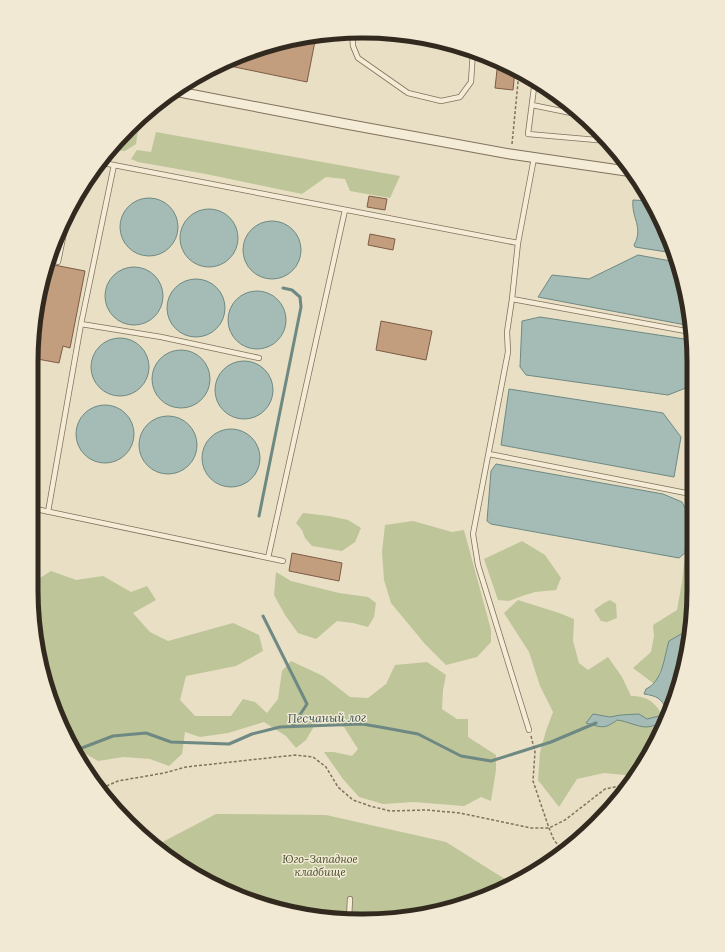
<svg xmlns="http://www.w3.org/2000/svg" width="725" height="952" font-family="Lora,serif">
<rect width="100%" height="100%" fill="#e8dfc4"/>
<path fill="#bec599" d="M 133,129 L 138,130 L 136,144 L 125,151 L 111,150 Z
M 156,132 L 400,176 L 390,198 L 350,191 L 345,179 L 326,177 L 302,194 L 206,174 L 138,162 L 131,159 L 137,150 L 151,152 Z
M 303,513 L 329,516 L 348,520 L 361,528 L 355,542 L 342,551 L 312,546 L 305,538 L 302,530 L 296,523 Z
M 691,519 L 691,633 L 690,639 C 675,653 657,665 657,686 L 633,668 L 651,652 L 654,636 L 653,625 L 677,610 L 682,582 L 686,543 L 679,534 L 682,526 Z
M 413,521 L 452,532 L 464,530 L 491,630 L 491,642 L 477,657 L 446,665 L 425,644 L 391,603 L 384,580 L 382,552 L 385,525 Z
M 522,541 L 545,555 L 561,578 L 556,590 L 535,592 L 522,596 L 509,601 L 498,600 L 484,559 Z
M 51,571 L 76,580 L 103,576 L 131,592 L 147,586 L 156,600 L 133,613 L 150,632 L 168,641 L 233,623 L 259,635 L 263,651 L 236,666 L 186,676 L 180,700 L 195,716 L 231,716 L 243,699 L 255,702 L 267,713 L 278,699 L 282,671 L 291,661 L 323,676 L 350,697 L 368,698 L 386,684 L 395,665 L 427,662 L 446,675 L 443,690 L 442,709 L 457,719 L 468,719 L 468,737 L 496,755 L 496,770 L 491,801 L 481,797 L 464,806 L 413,802 L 383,804 L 359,797 L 343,779 L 324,752 L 334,752 L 352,756 L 358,749 L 344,727 L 317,721 L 306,740 L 296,748 L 286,736 L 264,722 L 228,733 L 200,737 L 185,732 L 182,754 L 169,766 L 150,759 L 123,757 L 98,761 L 86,754 L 79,760 L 76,755 L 42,676 L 32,594 L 35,581 Z
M 276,572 L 291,581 L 339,593 L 368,597 L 376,603 L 374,617 L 368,627 L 353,623 L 337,621 L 316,639 L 298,633 L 285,615 L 274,595 Z
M 518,600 L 559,613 L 574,619 L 573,641 L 579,663 L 588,670 L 608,657 L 622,677 L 631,696 C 651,696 657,705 665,721 L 649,755 L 635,776 L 604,773 L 577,779 L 559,807 L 538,780 L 540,752 L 546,731 L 553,712 L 540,686 L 529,652 L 504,613 Z
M 610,600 L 616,604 L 617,618 L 607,622 L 601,621 L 594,610 L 604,603 Z
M 216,814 L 326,815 L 446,842 L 511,883 L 469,903 L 384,920 L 298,915 L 216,887 L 155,846 Z"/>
<path fill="#a5bcb6" stroke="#6e8983" d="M120 227a29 29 0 1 1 58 0a29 29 0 1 1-58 0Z
M 633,200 L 650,201 L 669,236 L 673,253 L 635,247 L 634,245 C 644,227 631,218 633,200 Z
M180 238a29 29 0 1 1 58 0a29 29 0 1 1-58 0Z
M243 250a29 29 0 1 1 58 0a29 29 0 1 1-58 0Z
M 638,255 L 676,262 L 691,319 L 691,326 L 538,297 L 552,275 L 589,279 Z
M105 296a29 29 0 1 1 58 0a29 29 0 1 1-58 0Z
M167 308a29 29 0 1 1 58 0a29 29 0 1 1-58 0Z
M228 320a29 29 0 1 1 58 0a29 29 0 1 1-58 0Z
M 540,317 L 691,340 L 691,386 L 668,395 L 526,375 L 520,367 L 522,321 Z
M91 367a29 29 0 1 1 58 0a29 29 0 1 1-58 0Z
M152 379a29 29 0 1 1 58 0a29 29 0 1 1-58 0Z
M215 390a29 29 0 1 1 58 0a29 29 0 1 1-58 0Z
M 509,389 L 663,413 L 681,437 L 674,477 L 501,445 Z
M76 434a29 29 0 1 1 58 0a29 29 0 1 1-58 0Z
M139 445a29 29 0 1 1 58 0a29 29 0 1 1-58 0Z
M202 458a29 29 0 1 1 58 0a29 29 0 1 1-58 0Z
M 496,464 L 663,494 L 682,502 L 688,514 L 685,553 L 679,558 L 491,524 L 487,521 L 491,471 Z
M 683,633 L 691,633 C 686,654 679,702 666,717 C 662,723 655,726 647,727 C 637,727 627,721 617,720 C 604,730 601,727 586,723 L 593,714 L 610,717 L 621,715 L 639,714 L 647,719 L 659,716 L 667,710 C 661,698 657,696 644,694 L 646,689 C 663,681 664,657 669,641 Z"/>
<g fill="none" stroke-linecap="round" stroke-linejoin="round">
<path stroke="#6e8983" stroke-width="3" d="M 259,516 L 301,307 L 300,297 L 292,290 L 283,288
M 263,616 L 307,704 L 292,727
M 74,751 L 113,736 L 146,733 L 171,742 L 229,744 L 252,734 L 280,727 L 362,724 L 380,727 L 418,734 L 461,756 L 491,761 L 551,742 L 596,723"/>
</g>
<path fill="#c29d7e" stroke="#7d5d45" d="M 316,36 L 307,82 L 220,64 L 235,56 L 298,37 Z
M 498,61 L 515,70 L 513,90 L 495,88 Z
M 369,196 L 387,199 L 385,210 L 367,207 Z
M 370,234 L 395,239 L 393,250 L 368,245 Z
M 49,264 L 85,271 L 70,348 L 63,346 L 59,363 L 32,358 Z
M 381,321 L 432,331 L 426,360 L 376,350 Z
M 292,553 L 342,563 L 339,581 L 289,571 Z"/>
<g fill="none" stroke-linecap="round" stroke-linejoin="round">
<defs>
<path id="service" d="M 352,32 L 353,46 L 358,58 L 408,93 L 441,101 L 460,97 L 471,82 L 473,51
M 535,80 L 528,134 L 608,141
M 534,83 L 545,86
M 532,105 L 581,115
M 98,162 L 518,243
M 58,262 L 69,209
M 512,299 L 691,332
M 81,324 L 161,337 L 259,358
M 489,454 L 691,494
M 31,508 L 283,561
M 48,512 L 81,324 L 114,165
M 268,558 L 345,210
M 529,730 L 478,565 L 473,534 L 508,352 L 507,332 L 512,299 L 518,243 L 534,158
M 349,918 L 350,899"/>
<path id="minor" d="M 174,91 L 346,124 L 510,154 L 633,172"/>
</defs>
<use href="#service" stroke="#81715d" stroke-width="6"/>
<use href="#minor" stroke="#81715d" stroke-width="11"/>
<path stroke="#81715d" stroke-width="1.5" stroke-dasharray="3 2" stroke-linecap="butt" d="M 512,144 L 519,72
M 531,736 L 535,752 L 533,781 L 549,828 L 554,840 L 563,851
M 102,788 L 118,781 L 164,773 L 186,767 L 295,755 L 313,757 L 326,767 L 338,787 L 353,800 L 370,806 L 390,811 L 426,810 L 460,813 L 531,828 L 549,828 L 565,820 L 605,789 L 629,784"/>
<use href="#service" stroke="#f4ecd6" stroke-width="4.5"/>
<use href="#minor" stroke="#f4ecd6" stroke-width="9"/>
</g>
<g text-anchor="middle" stroke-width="3" stroke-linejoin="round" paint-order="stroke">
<g font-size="11" font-style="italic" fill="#424c28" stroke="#f1e9d3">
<text x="320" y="863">Юго-Западное<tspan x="320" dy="13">кладбище</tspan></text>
</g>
<g font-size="12" font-style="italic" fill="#30504f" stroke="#f1e9d3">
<text transform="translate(327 718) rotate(-1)" y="4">Песчаный лог</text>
</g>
</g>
<path d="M0 0H725V952H0ZM362 38H363A324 324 0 0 1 687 362V590A324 324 0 0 1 363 914H362A324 324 0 0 1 38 590V362A324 324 0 0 1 362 38Z" fill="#f1e9d3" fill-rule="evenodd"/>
<path fill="none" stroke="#32291f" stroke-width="5" d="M362 38H363A324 324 0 0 1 687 362V590A324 324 0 0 1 363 914H362A324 324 0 0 1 38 590V362A324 324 0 0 1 362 38Z"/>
</svg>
